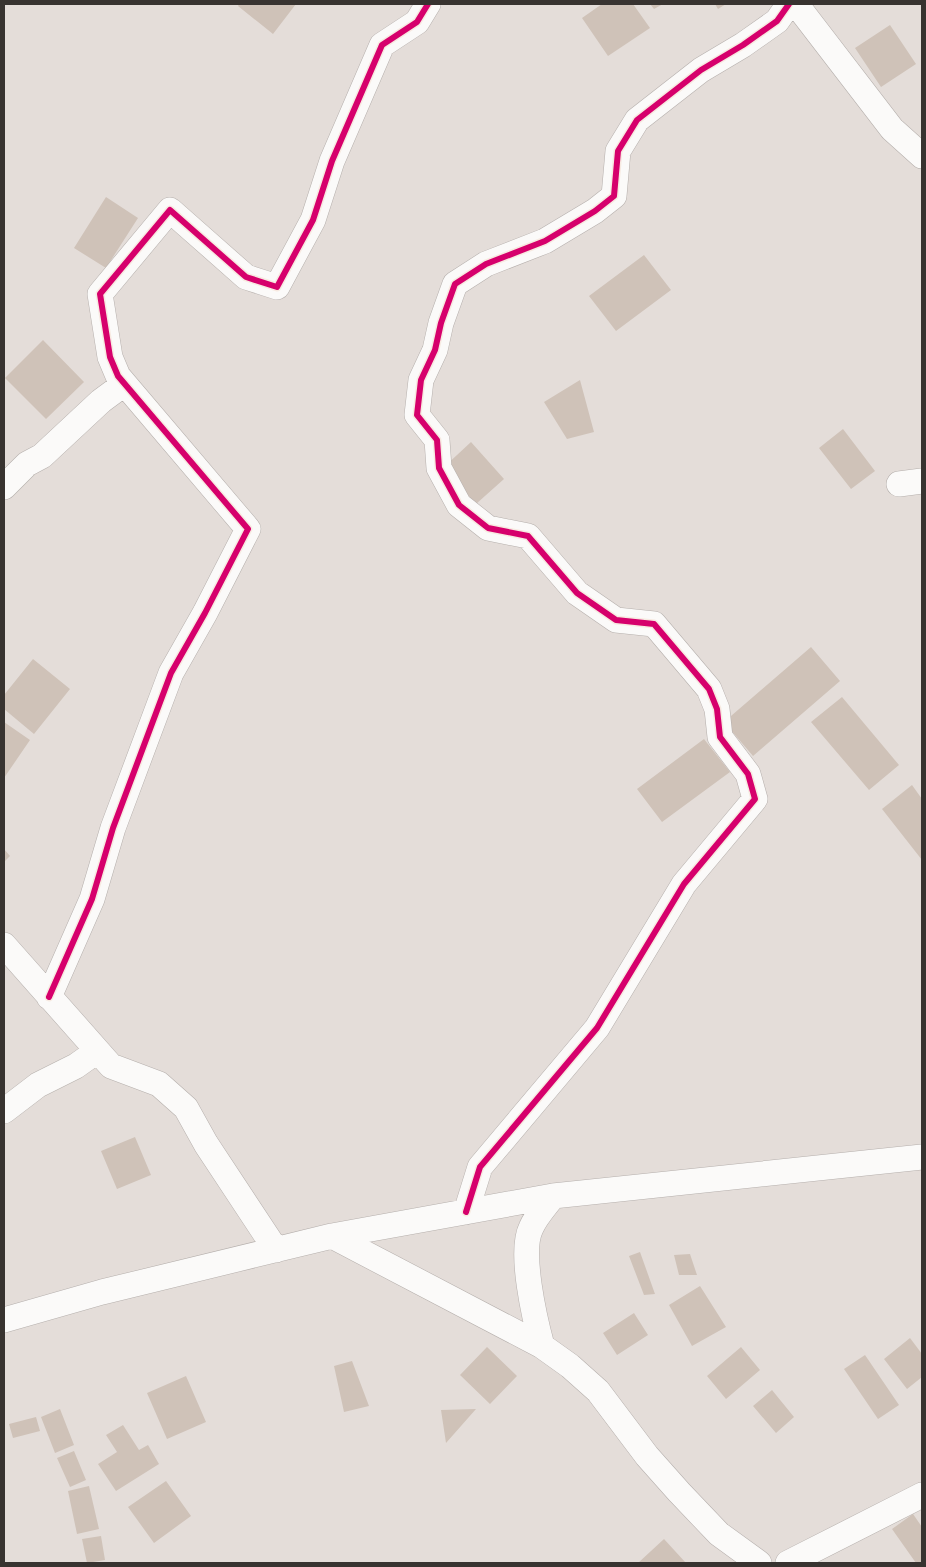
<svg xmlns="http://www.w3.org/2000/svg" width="926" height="1567" font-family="'Asap Condensed',sans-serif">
<rect width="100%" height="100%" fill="#e4ddd9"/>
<path fill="#cfc2b8" d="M 239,4 L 296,4 L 273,34 L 238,6 Z
M 602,4 L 633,4 L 650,28 L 608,56 L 582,18 Z
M 650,4 L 663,4 L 654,9 Z
M 715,4 L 726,4 L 718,9 Z
M 890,25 L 916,64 L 881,87 L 855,48 Z
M 106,197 L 138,218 L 106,268 L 74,248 Z
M 644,255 L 671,290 L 616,331 L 589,296 Z
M 43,340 L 84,382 L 46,419 L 5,378 Z
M 580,380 L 594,432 L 567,439 L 544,402 Z
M 843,429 L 875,471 L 851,489 L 819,448 Z
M 471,442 L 504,479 L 476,504 L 443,468 Z
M 811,647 L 840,681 L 753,756 L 724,722 Z
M 33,659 L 70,689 L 34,734 L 4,709 L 4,695 Z
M 842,697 L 899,765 L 869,790 L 811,722 Z
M 4,722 L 30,740 L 4,778 Z
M 704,739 L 730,772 L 662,822 L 637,789 Z
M 912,785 L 922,799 L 922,860 L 882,809 Z
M 4,849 L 10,856 L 4,862 Z
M 135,1137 L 151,1175 L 117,1189 L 101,1151 Z
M 640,1252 L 655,1294 L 644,1295 L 629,1256 Z
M 690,1254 L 697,1275 L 679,1275 L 674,1255 Z
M 700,1286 L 726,1327 L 692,1346 L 669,1305 Z
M 634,1313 L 648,1335 L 617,1355 L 603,1333 Z
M 910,1338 L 922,1354 L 922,1377 L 907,1389 L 884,1359 Z
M 487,1347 L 517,1376 L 490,1404 L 460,1375 Z
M 741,1347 L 760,1370 L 726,1399 L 707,1376 Z
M 865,1355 L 899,1405 L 878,1419 L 844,1369 Z
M 352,1361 L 369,1406 L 344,1412 L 334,1366 Z
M 186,1376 L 206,1422 L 167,1439 L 147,1393 Z
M 772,1390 L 794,1417 L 776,1433 L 753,1406 Z
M 60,1409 L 74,1445 L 55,1453 L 41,1417 Z
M 476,1409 L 446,1443 L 441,1410 Z
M 36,1417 L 40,1431 L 13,1438 L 9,1424 Z
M 123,1425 L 139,1450 L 148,1445 L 159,1464 L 116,1491 L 98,1464 L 117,1452 L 106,1435 Z
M 74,1451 L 86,1480 L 70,1487 L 57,1458 Z
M 166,1481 L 191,1516 L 154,1543 L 128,1507 Z
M 89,1486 L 99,1529 L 77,1534 L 68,1491 Z
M 913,1514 L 922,1527 L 922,1563 L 916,1563 L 892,1529 Z
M 101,1536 L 105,1560 L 87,1563 L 82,1539 Z
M 664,1539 L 686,1563 L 638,1563 Z"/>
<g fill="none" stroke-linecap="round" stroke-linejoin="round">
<defs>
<path id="street" d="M 796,4 L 892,129 L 922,156
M 899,484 L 922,481
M 4,487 L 27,464 L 42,456 L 101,401 L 124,384
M 4,945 L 111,1066 L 159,1084 L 186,1108 L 206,1144 L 276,1250
M 49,997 L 92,899 L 113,828 L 171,673 L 205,613 L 248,529 L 118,376 L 110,357 L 100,294 L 170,210 L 246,277 L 277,287 L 313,220 L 332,161 L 382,45 L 417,22 L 428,4
M 4,1111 L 38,1085 L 76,1066 L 97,1051
M 466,1212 L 480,1167 L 597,1028 L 684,884 L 755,799 L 748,774 L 720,737 L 717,709 L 709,689 L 654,624 L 616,620 L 577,593 L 528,536 L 488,528 L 459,505 L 439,468 L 437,440 L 417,415 L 421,380 L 435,350 L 441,323 L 455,284 L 486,264 L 545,241 L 595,211 L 614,196 L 618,151 L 637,120 L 701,70 L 743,45 L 777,21 L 789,4
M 332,1236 L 542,1346 L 570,1366 L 598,1391 L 647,1456 L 679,1492 L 719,1534 L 759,1563
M 4,1320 L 102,1292 L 332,1236 L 553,1196 L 922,1157
M 542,1346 C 535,1320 519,1252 531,1228 C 536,1216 546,1206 553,1196
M 788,1563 L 922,1495"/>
</defs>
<use href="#street" stroke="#b5afac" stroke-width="26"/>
<use href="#street" stroke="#fbfaf9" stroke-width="25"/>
<defs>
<path id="cycleway" d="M 49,997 L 92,899 L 113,828 L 171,673 L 205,613 L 248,529 L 118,376 L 110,357 L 100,294 L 170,210 L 246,277 L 277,287 L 313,220 L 332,161 L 382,45 L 417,22 L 428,4
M 466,1212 L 480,1167 L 597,1028 L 684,884 L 755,799 L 748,774 L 720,737 L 717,709 L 709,689 L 654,624 L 616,620 L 577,593 L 528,536 L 488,528 L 459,505 L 439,468 L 437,440 L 417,415 L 421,380 L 435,350 L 441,323 L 455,284 L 486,264 L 545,241 L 595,211 L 614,196 L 618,151 L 637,120 L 701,70 L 743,45 L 777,21 L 789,4"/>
</defs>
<use href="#cycleway" stroke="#f7eae1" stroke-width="9"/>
<use href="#cycleway" stroke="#d6006c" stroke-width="6"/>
</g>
<rect width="926" height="1567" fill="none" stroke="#383330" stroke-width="10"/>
</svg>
